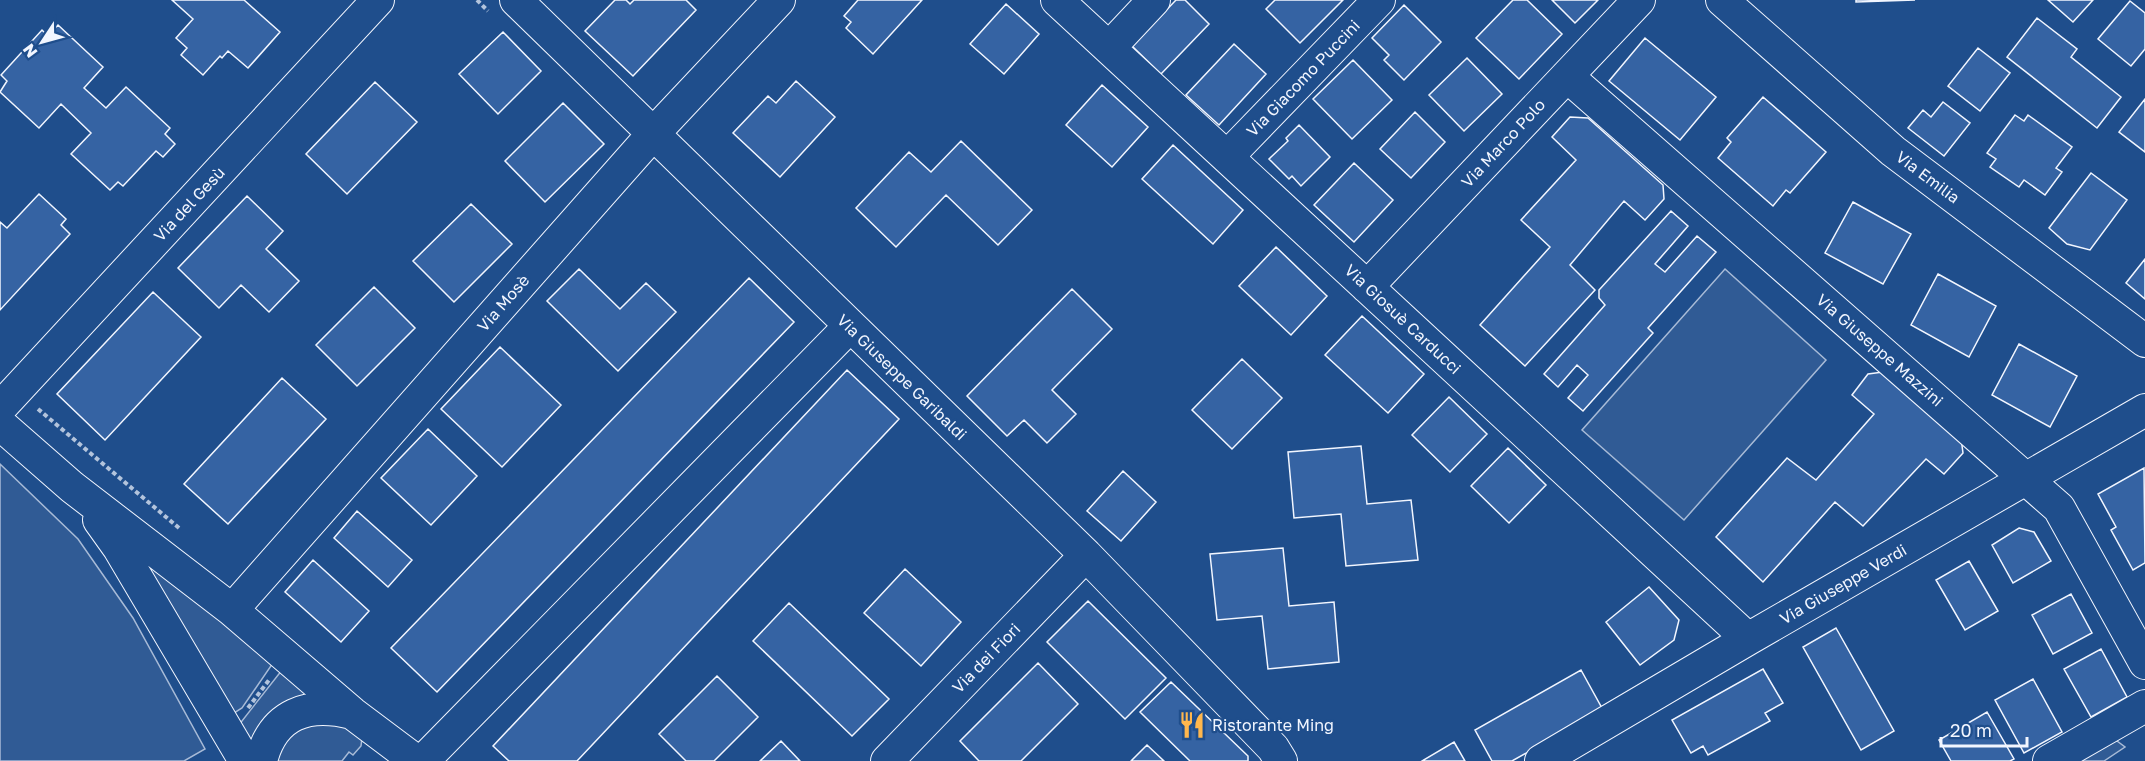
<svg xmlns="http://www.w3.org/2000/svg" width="2145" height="761" font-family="'Golos Text',sans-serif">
<rect width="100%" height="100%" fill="#1f4e8c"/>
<path fill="#305b95" stroke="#a8bbd7" stroke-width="1.5" d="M 1725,269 L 1826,360 L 1684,520 L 1582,430 Z
M 0,464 L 78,539 L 133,618 L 205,749 L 184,761 L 0,761 Z
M 147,560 L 273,663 L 242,708 L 231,715 L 146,564 Z
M 282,670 L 310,692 L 250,751 L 238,726 Z
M 342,723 L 362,738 L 361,746 L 353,755 L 349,752 L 342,761 L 272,761 L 290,734 L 303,726 Z
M 2113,738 L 2125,747 L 2104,761 L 2075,761 Z"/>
<path fill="#3563a3" stroke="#f2f6ff" stroke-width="1.5" d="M 172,0 L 244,0 L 280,32 L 248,68 L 228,51 L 222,58 L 220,56 L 203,75 L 181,55 L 187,48 L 176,38 L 193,19 Z
M 615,0 L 626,0 L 630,4 L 634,0 L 686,0 L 696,10 L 633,76 L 585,31 Z
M 858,0 L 922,0 L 873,54 L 846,28 L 851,22 L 844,16 Z
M 1176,0 L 1185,0 L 1209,24 L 1161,74 L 1132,46 Z
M 1275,0 L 1343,0 L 1300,43 L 1266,9 Z
M 1513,0 L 1527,0 L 1562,34 L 1519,79 L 1476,38 Z
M 1552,0 L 1598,0 L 1575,23 Z
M 1856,0 L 1915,0 L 1856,2 Z
M 2048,0 L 2093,0 L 2073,22 Z
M 2130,1 L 2145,13 L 2145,49 L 2131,66 L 2098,39 Z
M 1006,4 L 1039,34 L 1004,74 L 970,44 Z
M 1404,5 L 1441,42 L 1404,80 L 1384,60 L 1389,55 L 1372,38 Z
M 2037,18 L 2077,49 L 2071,57 L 2121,97 L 2097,128 L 2007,57 Z
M 58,25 L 103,67 L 84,88 L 106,108 L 126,87 L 170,128 L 165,134 L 175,144 L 163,157 L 156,151 L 123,186 L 118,182 L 110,190 L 71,154 L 91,133 L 61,104 L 39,128 L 0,92 L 7,81 L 1,75 L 42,30 L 48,36 Z
M 503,32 L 541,71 L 498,114 L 459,74 Z
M 1645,38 L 1716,97 L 1680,140 L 1609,81 Z
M 1234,44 L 1266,74 L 1219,125 L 1186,95 Z
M 1978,48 L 2010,73 L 1980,111 L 1948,86 Z
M 1467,58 L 1502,94 L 1464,131 L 1429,95 Z
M 1353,60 L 1392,100 L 1352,139 L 1313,99 Z
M 796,81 L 835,117 L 780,177 L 733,133 L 768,96 L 776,103 Z
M 375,82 L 417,122 L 347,194 L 306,154 Z
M 1102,85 L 1148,127 L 1112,167 L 1066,125 Z
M 1763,97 L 1826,152 L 1790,193 L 1786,190 L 1773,206 L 1718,158 L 1731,142 L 1727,138 Z
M 2145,99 L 2145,152 L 2119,132 Z
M 1943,102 L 1970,123 L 1944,156 L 1908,128 L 1923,110 L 1931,117 Z
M 563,103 L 604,144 L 545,202 L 505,161 Z
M 1415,112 L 1445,142 L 1411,178 L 1380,149 Z
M 2015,115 L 2024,121 L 2028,115 L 2072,147 L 2056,168 L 2062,172 L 2045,195 L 2024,180 L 2019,187 L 1990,167 L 1996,159 L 1987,153 Z
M 1570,117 L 1588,118 L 1663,185 L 1664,199 L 1645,220 L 1624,201 L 1570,265 L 1595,290 L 1525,366 L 1480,325 L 1550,247 L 1521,220 L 1576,160 L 1552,137 Z
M 1299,125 L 1330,157 L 1301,186 L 1292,176 L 1289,179 L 1269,159 L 1288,141 L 1286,138 Z
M 961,141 L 1032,210 L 998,245 L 946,195 L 896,247 L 856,208 L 909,152 L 931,172 Z
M 1173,145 L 1243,210 L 1213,244 L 1142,179 Z
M 1354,163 L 1393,200 L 1354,242 L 1314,205 Z
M 2091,173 L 2127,200 L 2090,250 L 2067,244 L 2049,228 Z
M 39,194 L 66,219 L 61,225 L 70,234 L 0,310 L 0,222 L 7,228 Z
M 247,196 L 283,231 L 266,249 L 299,281 L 269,312 L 241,285 L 219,308 L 178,268 Z
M 1853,202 L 1911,234 L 1883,284 L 1825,253 Z
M 471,204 L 512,244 L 454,302 L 413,261 Z
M 1671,211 L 1688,226 L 1655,264 L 1665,272 L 1697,236 L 1716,252 L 1648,328 L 1653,333 L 1583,411 L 1568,398 L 1588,375 L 1577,365 L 1558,387 L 1544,374 L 1605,305 L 1599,298 L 1599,290 Z
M 1276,247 L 1327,296 L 1291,335 L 1239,286 Z
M 2145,259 L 2145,299 L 2126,283 Z
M 579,269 L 620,309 L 646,283 L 676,312 L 618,371 L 547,301 Z
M 1938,274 L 1996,306 L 1969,357 L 1911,325 Z
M 749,278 L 794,322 L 437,692 L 391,648 Z
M 374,287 L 415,328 L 357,386 L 316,345 Z
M 1072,289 L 1112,329 L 1052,390 L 1076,414 L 1047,443 L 1024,420 L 1007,436 L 967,396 Z
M 153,292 L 201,337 L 105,440 L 57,394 Z
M 1362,316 L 1424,374 L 1388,413 L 1325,355 Z
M 2019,344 L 2077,376 L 2050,427 L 1992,395 Z
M 500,347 L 561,405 L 502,467 L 441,409 Z
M 1242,359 L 1282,398 L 1232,449 L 1192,410 Z
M 847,370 L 899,419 L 577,761 L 509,761 L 493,746 Z
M 1883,372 L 1961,438 L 1963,453 L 1944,474 L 1926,459 L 1863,526 L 1835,502 L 1763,582 L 1716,537 L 1787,458 L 1816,480 L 1874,414 L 1852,395 L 1868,374 Z
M 282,378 L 326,419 L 228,524 L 184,484 Z
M 1449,397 L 1487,434 L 1450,472 L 1412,435 Z
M 428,429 L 477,476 L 431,525 L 381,478 Z
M 1361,446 L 1367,504 L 1411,500 L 1418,560 L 1346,566 L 1341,514 L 1294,518 L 1288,452 Z
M 1508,448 L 1546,485 L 1509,523 L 1471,486 Z
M 2144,468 L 2145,563 L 2133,570 L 2111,530 L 2116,527 L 2098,494 Z
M 1123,471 L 1156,502 L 1121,541 L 1087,511 Z
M 357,511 L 412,560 L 388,587 L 334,538 Z
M 2019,528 L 2034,532 L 2051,561 L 2013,583 L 1992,545 Z
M 1283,548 L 1289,606 L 1334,602 L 1339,662 L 1268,669 L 1262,616 L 1217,620 L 1210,554 Z
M 313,560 L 369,611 L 341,642 L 285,592 Z
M 1969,561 L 1998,611 L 1965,630 L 1936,580 Z
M 905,569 L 961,622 L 921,666 L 864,613 Z
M 1649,587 L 1679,620 L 1674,640 L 1640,665 L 1606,622 Z
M 2071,594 L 2092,633 L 2053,654 L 2032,615 Z
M 1088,601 L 1166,678 L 1125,719 L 1047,642 Z
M 789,603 L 889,699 L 852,736 L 753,641 Z
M 1836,628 L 1894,731 L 1861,750 L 1803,647 Z
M 2101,649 L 2127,697 L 2091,717 L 2064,669 Z
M 1038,663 L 1078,704 L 1021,761 L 979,761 L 960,741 Z
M 1763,669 L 1783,703 L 1765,713 L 1770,721 L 1708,755 L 1703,746 L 1691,753 L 1672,720 Z
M 1581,670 L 1603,710 L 1512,761 L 1492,761 L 1475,730 Z
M 717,676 L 758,717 L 714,761 L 686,761 L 659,734 Z
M 2033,679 L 2062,732 L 2024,753 L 1995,700 Z
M 1171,682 L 1248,756 L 1248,761 L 1190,761 L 1140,712 Z
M 1987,712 L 2014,759 L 2010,761 L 1951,761 L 1939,740 Z
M 781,741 L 800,761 L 760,761 Z
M 1454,742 L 1465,761 L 1422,761 Z
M 1147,745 L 1164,761 L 1131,761 Z"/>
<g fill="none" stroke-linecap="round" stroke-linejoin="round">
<defs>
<path id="minor" d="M 516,0 L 1086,555 L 1273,748 L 1281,761
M 1057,0 L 1748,639
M 1722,0 L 1893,151 L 2145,341
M 1109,48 L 1154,0
M 1567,76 L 2059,508 L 2145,663
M 1227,157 L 1379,0
M 1367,287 L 1639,0
M 0,408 L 378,0
M 0,424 L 72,487 L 232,610 L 352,713 L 416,761
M 99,520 L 119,548 L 245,761
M 232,610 L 653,134 L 779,0
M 261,761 C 273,713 308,702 352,713
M 423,761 L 850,326
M 887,761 L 1086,555
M 1541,761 L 1748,639 L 2145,410
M 2049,761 L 2145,706"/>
</defs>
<use href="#minor" stroke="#f2f6ff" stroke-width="34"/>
<path stroke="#b3c4dc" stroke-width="4" stroke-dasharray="4.5 3" stroke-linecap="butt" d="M 477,0 L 488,11
M 38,409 L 179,528
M 248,708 L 269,680"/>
<use href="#minor" stroke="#1f4e8c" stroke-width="32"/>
</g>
<defs>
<symbol id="restaurant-bare" viewBox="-9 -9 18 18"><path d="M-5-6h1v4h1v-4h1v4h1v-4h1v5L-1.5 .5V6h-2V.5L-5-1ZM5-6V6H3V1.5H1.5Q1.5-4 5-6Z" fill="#ffb74d" stroke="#1f4e8c" stroke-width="2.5" paint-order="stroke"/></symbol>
</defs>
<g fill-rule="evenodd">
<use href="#restaurant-bare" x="1173" y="706" width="38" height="38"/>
</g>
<g text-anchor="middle" stroke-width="4.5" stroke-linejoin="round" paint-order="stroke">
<g font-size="16" fill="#f2f6ff" stroke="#1f4e8c">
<text transform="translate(1303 78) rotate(-46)" y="6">Via Giacomo Puccini</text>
<text transform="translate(1503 143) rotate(-47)" y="6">Via Marco Polo</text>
<text transform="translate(1928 177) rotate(37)" y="6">Via Emilia</text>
<text transform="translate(189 204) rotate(-47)" y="6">Via del Gesù</text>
<text transform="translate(503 303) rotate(-49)" y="6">Via Mosè</text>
<text transform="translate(1403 319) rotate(43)" y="6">Via Giosuè Carducci</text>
<text transform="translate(1880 350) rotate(41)" y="6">Via Giuseppe Mazzini</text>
<text transform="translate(902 377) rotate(44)" y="6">Via Giuseppe Garibaldi</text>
<text transform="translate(1843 584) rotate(-30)" y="6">Via Giuseppe Verdi</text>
<text transform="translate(986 658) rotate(-46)" y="6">Via dei Fiori</text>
</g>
<g font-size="16" fill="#f2f6ff" stroke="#1f4e8c" text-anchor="start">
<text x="1212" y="731">Ristorante Ming</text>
</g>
</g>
<g transform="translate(42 42) rotate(234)" stroke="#1f4e8c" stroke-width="4.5" paint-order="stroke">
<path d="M0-4.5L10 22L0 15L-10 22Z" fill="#f2f6ff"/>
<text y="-9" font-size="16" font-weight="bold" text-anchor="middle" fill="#f2f6ff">N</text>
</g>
<path d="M1941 737v9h86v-9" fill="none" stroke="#f2f6ff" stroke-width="3"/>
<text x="1950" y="737" font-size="18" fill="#f2f6ff" stroke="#1f4e8c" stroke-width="4.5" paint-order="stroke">20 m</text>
</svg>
